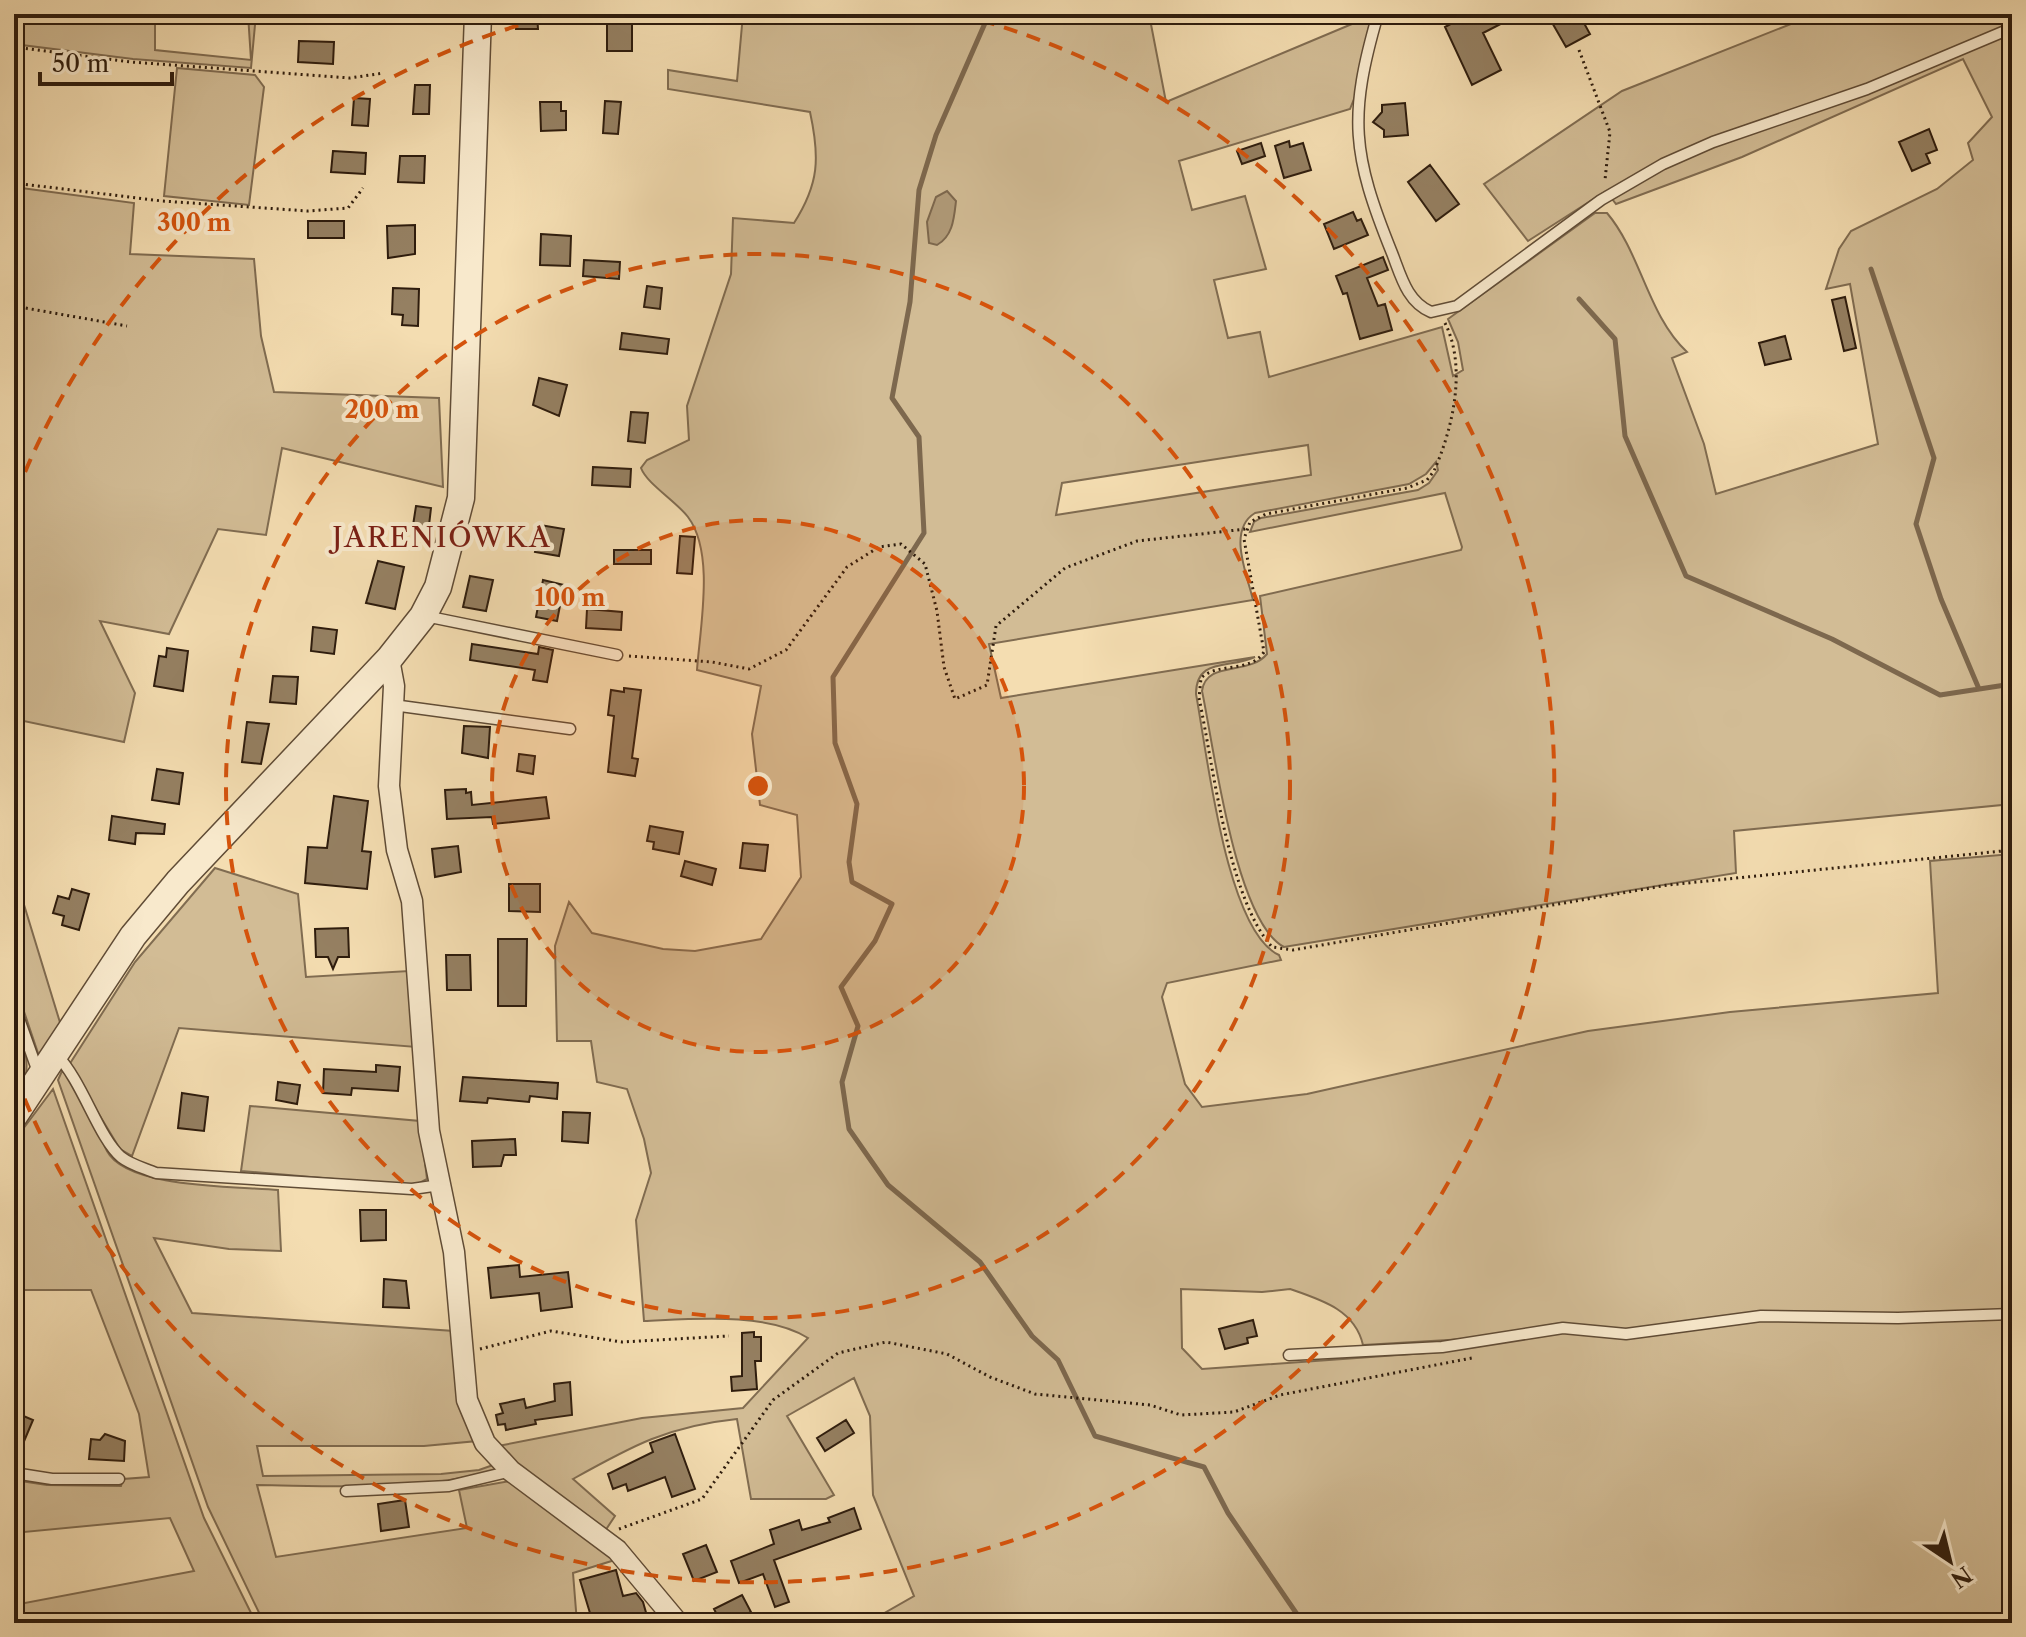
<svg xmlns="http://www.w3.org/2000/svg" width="2026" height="1637" font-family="'Libre Caslon Text',serif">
<rect width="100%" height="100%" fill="#f4ddb1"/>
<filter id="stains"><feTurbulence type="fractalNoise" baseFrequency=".0025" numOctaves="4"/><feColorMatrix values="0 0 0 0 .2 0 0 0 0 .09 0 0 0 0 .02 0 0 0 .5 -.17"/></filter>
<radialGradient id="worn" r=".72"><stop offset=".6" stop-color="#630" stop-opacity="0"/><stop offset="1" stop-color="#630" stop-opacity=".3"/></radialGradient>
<path fill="#d2bc95" stroke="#806c51" stroke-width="2" fill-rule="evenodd" d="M 14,14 L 155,14 L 155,50 L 251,60 L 248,14 L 256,14 L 251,68 L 133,59 L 14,44 Z
M 743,14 L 1149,14 L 1166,102 L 1371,16 L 1356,94 L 1350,109 L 1179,161 L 1192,210 L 1245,196 L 1266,269 L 1214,280 L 1228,338 L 1260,332 L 1269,377 L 1442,327 L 1453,376 L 1463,370 L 1458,342 L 1448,319 L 1595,213 L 1607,213 C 1641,253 1648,316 1687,352 L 1672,358 L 1704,444 L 1716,494 L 1878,444 L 1850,284 L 1826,289 L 1839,249 L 1851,231 L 1937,189 L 1973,160 L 1968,143 L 1992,117 L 1963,59 L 1742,157 L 1616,204 L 1606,191 L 1528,241 L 1484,184 L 1622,91 L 1816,14 L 2012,14 L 2012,804 L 1734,831 L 1736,873 L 1284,947 C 1235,921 1214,747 1202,691 C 1206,660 1249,676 1267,654 L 1260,596 L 1461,550 L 1462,547 L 1445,493 L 1250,532 L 1254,522 L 1261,518 L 1418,490 L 1429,483 L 1438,470 L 1436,462 L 1426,474 L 1409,484 L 1255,513 C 1227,530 1247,574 1253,600 L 989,644 L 1001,698 L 1255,657 C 1230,669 1196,657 1196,694 C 1207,752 1226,931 1279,955 L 1281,960 L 1167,983 L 1162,997 L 1185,1084 L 1202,1107 L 1307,1094 L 1588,1031 L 1730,1012 L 1938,993 L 1930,861 L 2012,854 L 2012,1623 L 1767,1623 L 1765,1620 L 1735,1623 L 867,1623 L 914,1596 L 873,1495 L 870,1416 L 854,1378 L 787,1416 L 834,1495 L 826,1499 L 751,1499 L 737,1419 C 668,1426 632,1446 573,1479 L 615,1516 L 603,1534 L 520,1469 L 498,1446 L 642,1418 L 743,1408 L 808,1338 C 767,1312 693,1319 644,1321 L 636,1220 L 651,1173 L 644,1139 L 627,1089 L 597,1082 L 591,1041 L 557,1041 L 555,946 L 569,902 L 592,933 L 663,949 L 695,951 L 761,939 L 801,877 L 797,815 L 760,805 L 752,734 L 761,686 L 697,670 C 700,627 715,553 688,517 C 676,501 647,484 641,468 L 647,460 L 689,440 L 687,406 L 731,274 L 733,218 L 794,223 C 819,184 820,158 810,112 L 668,89 L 668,70 L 737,81 ZM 1308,445 L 1311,475 L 1056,515 L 1062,483 ZM 1290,1289 C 1322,1300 1355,1310 1363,1345 L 1465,1339 L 1562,1323 L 1589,1328 L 1440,1352 L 1202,1369 L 1182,1348 L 1181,1289 L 1262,1292 Z
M 177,68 L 255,75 L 264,87 L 249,205 L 164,196 Z
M 14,187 L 134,203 L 130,254 L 254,259 L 261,336 L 274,392 L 439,398 L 443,487 L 282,448 L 266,535 L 218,529 L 169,634 L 100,621 L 135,693 L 124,742 L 14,719 L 14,310 L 18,310 L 18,304 L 14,303 Z
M 215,868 L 298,894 L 306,977 L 409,971 L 416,1047 L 179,1028 L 132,1156 L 120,1149 L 69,1065 L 135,962 Z
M 14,872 L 62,1029 L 40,1059 L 14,982 Z
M 14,1019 C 24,1042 32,1065 22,1089 L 14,1087 Z
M 62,1071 C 82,1084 96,1129 107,1151 C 127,1189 238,1186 278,1190 L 281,1251 L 229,1249 L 154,1238 L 192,1313 L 454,1331 L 477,1441 L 424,1446 L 257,1446 L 263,1476 L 441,1474 L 479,1470 L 496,1464 L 500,1469 C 422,1492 338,1486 257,1485 L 276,1557 L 467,1528 L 459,1490 L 515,1480 L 618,1559 L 573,1573 L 577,1623 L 264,1623 L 208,1507 L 58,1080 Z
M 53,1089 L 204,1518 L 256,1623 L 14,1623 L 14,1605 L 194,1571 L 170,1518 L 14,1533 L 14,1480 L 47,1485 L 121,1486 L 123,1479 L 149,1477 L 139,1414 L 91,1290 L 14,1290 L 14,1141 Z
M 250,1106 L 420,1121 L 427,1179 L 414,1186 L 241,1171 Z"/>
<path fill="#b19b79" stroke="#7d684e" stroke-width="2" d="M 947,191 L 956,201 C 954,218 953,236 937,245 L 929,243 L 927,222 L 936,197 Z"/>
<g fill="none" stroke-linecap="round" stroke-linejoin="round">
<path stroke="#7d684e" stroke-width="5" d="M 989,14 L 936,135 L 919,190 L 910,302 L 892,398 L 919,437 L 924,533 L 833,677 L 835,743 L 857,804 L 849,862 L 852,882 L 892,904 L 875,941 L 841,987 L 858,1026 L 842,1082 L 849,1129 L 888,1185 L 980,1262 L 1032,1336 L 1058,1360 L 1095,1436 L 1204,1467 L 1228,1513 L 1303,1623
M 1871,269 L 1934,458 L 1916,524 L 1941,599 L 1979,689
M 1579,299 L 1615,339 L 1625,436 L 1686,576 L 1832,639 L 1940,695 L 2012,684"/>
</g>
<path fill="#958062" stroke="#2e1c0d" stroke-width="2" d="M 516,14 L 537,14 L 538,29 L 516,29 Z
M 1469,14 L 1520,14 L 1483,33 L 1501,70 L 1472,85 L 1445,27 Z
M 1558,14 L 1579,14 L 1590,34 L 1566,47 L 1550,19 Z
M 607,23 L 632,24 L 632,51 L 607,51 Z
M 299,41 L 334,42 L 333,64 L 298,62 Z
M 415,85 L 430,85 L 429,114 L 413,114 Z
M 354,98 L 370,99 L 368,126 L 352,125 Z
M 605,101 L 621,102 L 618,134 L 603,133 Z
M 540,102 L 561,102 L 561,111 L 566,111 L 566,130 L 541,131 Z
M 1405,103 L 1408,135 L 1384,137 L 1384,130 L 1373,122 L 1382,112 L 1382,105 Z
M 1929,129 L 1937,150 L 1926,154 L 1930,163 L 1912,171 L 1899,142 Z
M 1289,141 L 1290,147 L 1303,143 L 1311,170 L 1284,178 L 1275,146 Z
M 1261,143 L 1265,156 L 1242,164 L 1237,151 Z
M 333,151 L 366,153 L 365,174 L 331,172 Z
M 400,156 L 425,156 L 424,183 L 398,182 Z
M 1430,165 L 1459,204 L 1436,221 L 1408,182 Z
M 1353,212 L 1357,221 L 1361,219 L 1368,235 L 1334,249 L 1324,224 Z
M 308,221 L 344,221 L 344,238 L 308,238 Z
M 415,225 L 415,254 L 388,258 L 387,226 Z
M 541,234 L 571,236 L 570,266 L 540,265 Z
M 1383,257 L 1388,270 L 1367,278 L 1378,306 L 1385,304 L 1392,330 L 1360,339 L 1347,293 L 1343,294 L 1336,276 Z
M 584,260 L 620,262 L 619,279 L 583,276 Z
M 647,286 L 662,288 L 660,309 L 644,307 Z
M 393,288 L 419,289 L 418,326 L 402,325 L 403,315 L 392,314 Z
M 1845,297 L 1856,348 L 1844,351 L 1832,300 Z
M 622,333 L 669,339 L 667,354 L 620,349 Z
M 1785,336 L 1791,359 L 1765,365 L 1759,343 Z
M 539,378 L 567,385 L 559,416 L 533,405 Z
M 631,412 L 648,413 L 645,443 L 628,441 Z
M 593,467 L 631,469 L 630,487 L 592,485 Z
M 416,506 L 431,508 L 428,534 L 412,532 Z
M 540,525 L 564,529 L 559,556 L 535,552 Z
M 680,536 L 695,537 L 692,574 L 677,573 Z
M 614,550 L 651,550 L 651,564 L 614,564 Z
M 378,561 L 404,567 L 395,609 L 366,603 Z
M 470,576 L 493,580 L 486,611 L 463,607 Z
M 543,580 L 564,585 L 557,621 L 536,617 Z
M 587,609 L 622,612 L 621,630 L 586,628 Z
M 313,627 L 337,630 L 334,654 L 311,651 Z
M 472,644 L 538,654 L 539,647 L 553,650 L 547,682 L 533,680 L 535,670 L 470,660 Z
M 167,648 L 188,651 L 183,691 L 154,686 L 159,656 L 166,657 Z
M 273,676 L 298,677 L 296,704 L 270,702 Z
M 624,688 L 641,690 L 632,758 L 638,759 L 635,776 L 608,772 L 614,716 L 608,715 L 611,690 L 624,692 Z
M 247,722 L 269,724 L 261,764 L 242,762 Z
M 464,726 L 490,727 L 488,758 L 462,753 Z
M 519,754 L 535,756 L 533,774 L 517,771 Z
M 157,769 L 183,773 L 179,804 L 152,800 Z
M 466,789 L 466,793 L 471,792 L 472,805 L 546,797 L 549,818 L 493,824 L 492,817 L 447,819 L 445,790 Z
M 334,796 L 368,801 L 362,851 L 371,852 L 367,889 L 305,883 L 308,847 L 327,848 Z
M 112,816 L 165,824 L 164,834 L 136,833 L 135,844 L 109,840 Z
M 650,826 L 683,832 L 679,854 L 653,849 L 654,842 L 647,841 Z
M 743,843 L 768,845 L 765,871 L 740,868 Z
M 458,846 L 461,872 L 435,877 L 432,849 Z
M 685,861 L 716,869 L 712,885 L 681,876 Z
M 509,884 L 540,884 L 540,912 L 509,911 Z
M 72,889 L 89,894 L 79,930 L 62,925 L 64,916 L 53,913 L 58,896 L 69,899 Z
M 348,928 L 349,957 L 338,957 L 333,969 L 328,957 L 316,957 L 315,929 Z
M 498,939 L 527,939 L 526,1006 L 498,1006 Z
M 446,955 L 470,955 L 471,990 L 447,990 Z
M 376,1065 L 400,1067 L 398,1091 L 352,1088 L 351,1095 L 323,1093 L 324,1069 L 376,1072 Z
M 463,1077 L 558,1083 L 557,1099 L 530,1096 L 529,1102 L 488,1098 L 487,1103 L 460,1101 Z
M 278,1082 L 300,1085 L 297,1104 L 276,1100 Z
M 182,1093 L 208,1097 L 204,1131 L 178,1128 Z
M 563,1112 L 590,1113 L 588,1143 L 562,1141 Z
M 515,1139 L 516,1155 L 504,1155 L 501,1166 L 473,1167 L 472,1141 Z
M 360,1210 L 386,1210 L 386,1240 L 361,1241 Z
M 519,1265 L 520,1277 L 568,1272 L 572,1307 L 541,1311 L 539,1293 L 491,1298 L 488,1268 Z
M 384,1279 L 406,1281 L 409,1308 L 383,1307 Z
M 1253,1320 L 1257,1336 L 1247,1338 L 1248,1343 L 1225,1349 L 1219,1329 Z
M 754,1332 L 754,1337 L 761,1337 L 761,1361 L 755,1361 L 757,1389 L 732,1391 L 731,1377 L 742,1376 L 742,1333 Z
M 570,1382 L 572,1415 L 535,1420 L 536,1424 L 506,1430 L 505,1424 L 498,1425 L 496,1415 L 503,1413 L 500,1404 L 524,1399 L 526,1408 L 555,1401 L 554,1384 Z
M 14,1412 L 33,1420 L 14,1465 Z
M 846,1420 L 854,1433 L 825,1451 L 817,1438 Z
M 105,1434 L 125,1441 L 124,1461 L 89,1459 L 91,1439 L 100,1440 Z
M 675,1434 L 695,1489 L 672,1497 L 665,1477 L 628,1491 L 626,1484 L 613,1489 L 608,1474 L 653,1452 L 650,1443 Z
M 405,1500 L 409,1527 L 381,1531 L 378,1504 Z
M 854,1508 L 861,1529 L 774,1560 L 789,1602 L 775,1607 L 763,1574 L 739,1583 L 731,1561 L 774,1544 L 770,1530 L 799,1520 L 802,1530 L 830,1522 L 828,1518 Z
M 706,1545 L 717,1572 L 694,1581 L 683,1554 Z
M 616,1570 L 623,1596 L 636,1593 L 643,1602 L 649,1623 L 593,1623 L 580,1580 Z
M 742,1595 L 751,1612 L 745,1615 L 749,1623 L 721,1623 L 714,1609 Z"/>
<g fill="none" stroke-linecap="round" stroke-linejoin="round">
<defs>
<path id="service" d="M 1378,14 C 1348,117 1352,154 1392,253 C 1401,276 1407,302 1431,312 L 1457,306 L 1601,200 L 1663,164 L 1713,142 L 1867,89 L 2012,28
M 425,616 L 617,655
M 393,705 L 570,729
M 14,1005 L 38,1072
M 56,1054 C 83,1082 98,1137 121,1157 C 131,1165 144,1168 156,1173 L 412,1189 L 440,1185
M 1289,1355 L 1442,1347 L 1563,1328 L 1626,1334 L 1761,1316 L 1898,1318 L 2012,1314
M 14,1473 L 52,1479 L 119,1479
M 346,1491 L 449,1486 L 511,1471"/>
<path id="minor" d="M 389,659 L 394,686 L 389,786 L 397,850 L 412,901 L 429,1131 L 454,1252 L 467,1400 L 485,1443 L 511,1471 L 617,1550 L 678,1623"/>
<path id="tertiary" d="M 14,1116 L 133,936 L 178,882 L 389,659 L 423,616 L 438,587 L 461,498 L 478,14"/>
</defs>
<use href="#service" stroke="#604c36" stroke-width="13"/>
<use href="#minor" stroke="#604c36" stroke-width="23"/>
<use href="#tertiary" stroke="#604c36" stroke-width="29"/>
<path stroke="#2e1c0d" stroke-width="3" stroke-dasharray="2 4" stroke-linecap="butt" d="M 14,47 L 131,62 L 350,78 L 384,73
M 1579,50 L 1610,132 L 1605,180
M 14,183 L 162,201 L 308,211 L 348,208 L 363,188
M 14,306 L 127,326
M 1445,323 C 1467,367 1453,428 1434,471 L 1427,480 L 1407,488 L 1266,514 L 1250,522 L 1244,539 L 1264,652 C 1251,673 1218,662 1201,678 L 1199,698 C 1213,764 1228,898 1272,947 L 1293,950 L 1668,885 L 2012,850
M 629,656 L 712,662 L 749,669 L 786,650 L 847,567 L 879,547 L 901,544 L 925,564 L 937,611 L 944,667 L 955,699 L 987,685 L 996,626 L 1065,568 L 1137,541 L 1246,529
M 480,1349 L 551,1331 L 622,1342 L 729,1336
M 619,1529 L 702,1499 L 773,1400 L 838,1353 L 886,1342 L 947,1354 L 990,1377 L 1035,1394 L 1150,1405 L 1181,1415 L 1234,1412 L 1280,1395 L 1472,1358"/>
<use href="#service" stroke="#f8e9cc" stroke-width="10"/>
<use href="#minor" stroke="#f8e9cc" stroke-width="20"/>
<use href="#tertiary" stroke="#f8e9cc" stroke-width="26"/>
</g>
<circle cx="758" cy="786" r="266" fill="#d5530c" fill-opacity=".12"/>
<g fill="none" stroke="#d5530c" stroke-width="4" stroke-dasharray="14 10">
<circle cx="758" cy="786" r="266"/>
<circle cx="758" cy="786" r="532"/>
<path d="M16 494A797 797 0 0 1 558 14M958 14A797 797 0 1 1 16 1078"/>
</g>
<g text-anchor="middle" stroke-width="8" stroke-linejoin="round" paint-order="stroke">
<g font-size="28" letter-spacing="2" fill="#7a1f14" stroke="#f8e9cc">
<text x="442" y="547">JARENIÓWKA</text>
</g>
</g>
<circle cx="758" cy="786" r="12" fill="#d5530c" stroke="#f8e9cc" stroke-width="4"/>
<g font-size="24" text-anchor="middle" font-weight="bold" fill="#d5530c" stroke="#f8e9cc" stroke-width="8" stroke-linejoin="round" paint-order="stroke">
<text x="194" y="231">300 m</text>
<text x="382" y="418">200 m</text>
<text x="570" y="606">100 m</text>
</g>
<rect width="2026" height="1637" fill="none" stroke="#f4ddb1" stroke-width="48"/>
<rect x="16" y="16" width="1994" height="1605" fill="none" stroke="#2e1c0d" stroke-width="4"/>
<rect x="24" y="24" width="1978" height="1589" fill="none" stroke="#2e1c0d" stroke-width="2"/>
<g transform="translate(1950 1561) rotate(145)" stroke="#f8e9cc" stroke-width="6" paint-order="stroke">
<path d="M0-6L14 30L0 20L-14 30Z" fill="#2e1c0d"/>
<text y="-12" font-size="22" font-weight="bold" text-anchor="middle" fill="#2e1c0d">N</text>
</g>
<path d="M40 72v12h132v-12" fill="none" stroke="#2e1c0d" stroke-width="4"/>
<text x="52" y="72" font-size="24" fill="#2e1c0d" stroke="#f8e9cc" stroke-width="6" paint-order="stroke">50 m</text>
<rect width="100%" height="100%" filter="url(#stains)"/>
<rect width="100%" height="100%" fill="url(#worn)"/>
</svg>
